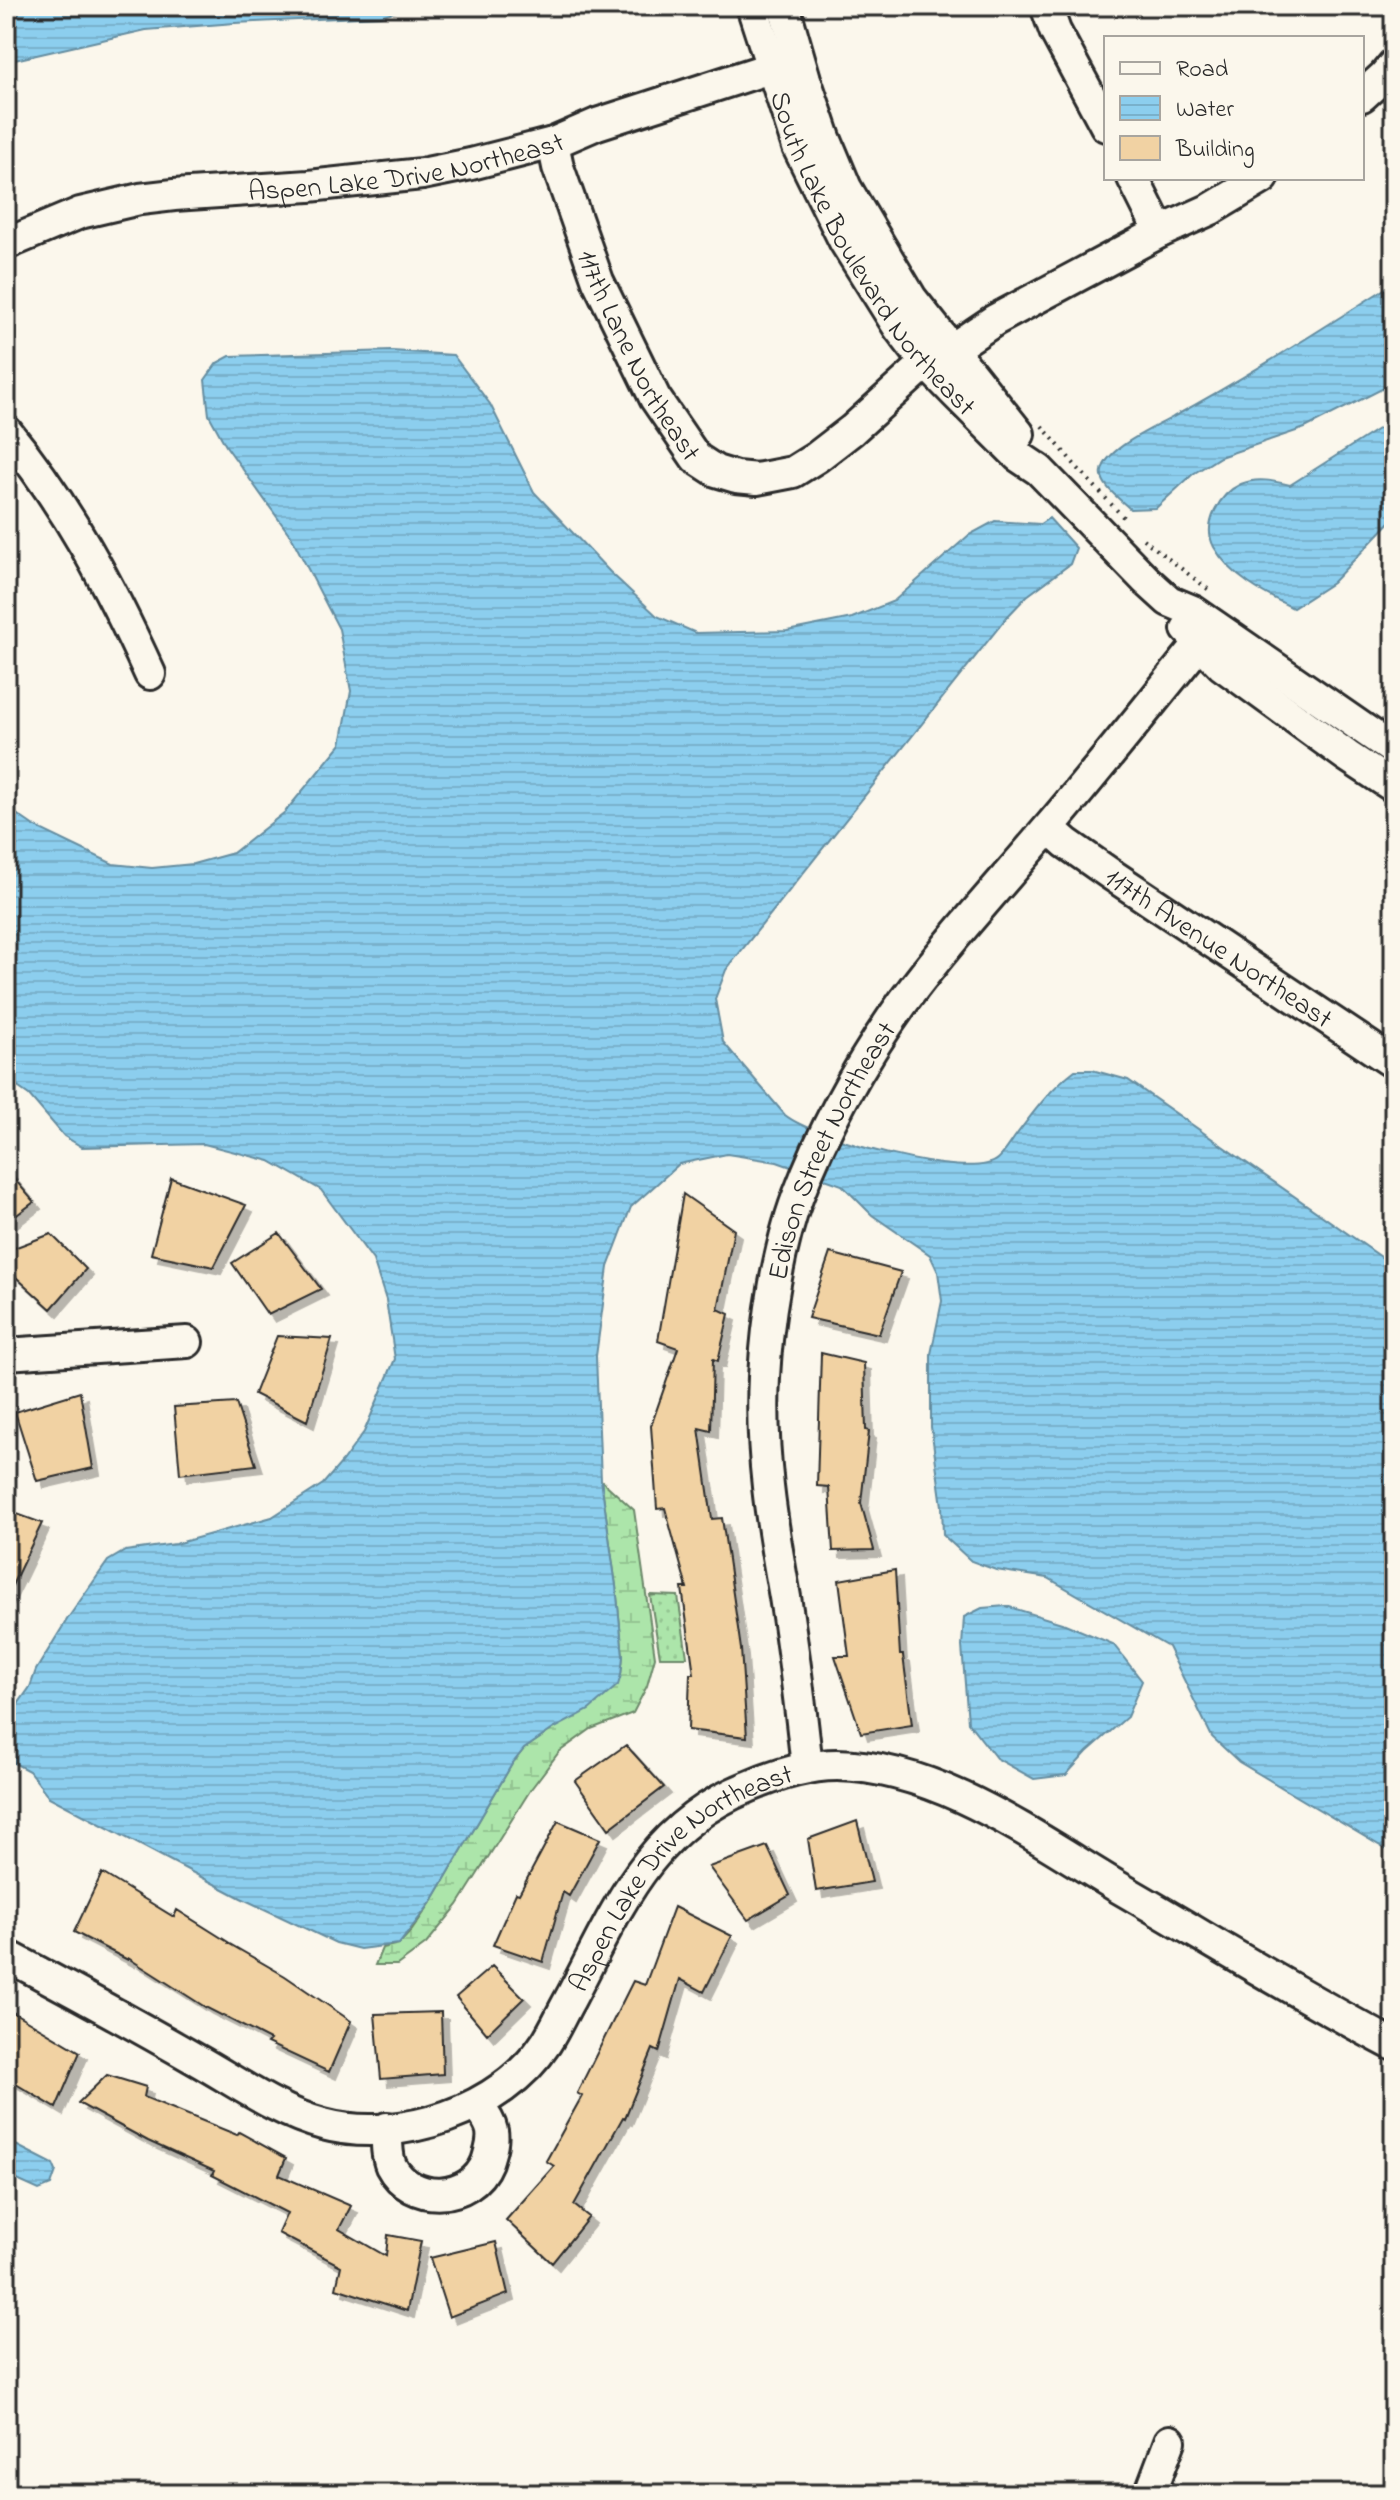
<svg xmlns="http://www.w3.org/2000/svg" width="1400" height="2500" font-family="'Indie Flower',sans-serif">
<defs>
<pattern id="wetland-marsh" width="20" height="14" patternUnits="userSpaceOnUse" patternTransform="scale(2)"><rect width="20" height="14" fill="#ace5aa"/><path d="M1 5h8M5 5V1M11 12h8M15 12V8" fill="none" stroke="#94c592"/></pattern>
<pattern id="park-dots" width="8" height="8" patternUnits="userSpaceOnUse" patternTransform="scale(2)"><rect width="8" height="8" fill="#ace5aa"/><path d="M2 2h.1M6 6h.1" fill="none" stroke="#94c592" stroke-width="1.8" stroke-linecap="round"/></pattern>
<pattern id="water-rules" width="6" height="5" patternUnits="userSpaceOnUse" patternTransform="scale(2)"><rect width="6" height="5" fill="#8cceee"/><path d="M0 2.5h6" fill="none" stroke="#79b1cc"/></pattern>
<filter id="shadow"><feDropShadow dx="7" dy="7" stdDeviation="0" flood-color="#0004"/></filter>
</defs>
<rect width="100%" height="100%" fill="#fbf7ec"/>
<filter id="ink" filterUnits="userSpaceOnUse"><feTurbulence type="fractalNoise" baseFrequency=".0125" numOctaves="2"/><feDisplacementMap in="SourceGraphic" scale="16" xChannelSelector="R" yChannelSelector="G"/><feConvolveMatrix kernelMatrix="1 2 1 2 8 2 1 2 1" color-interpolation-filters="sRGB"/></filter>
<g filter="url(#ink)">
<path fill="url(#wetland-marsh)" stroke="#6c886a" stroke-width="2" d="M 601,1480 L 634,1510 L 655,1657 L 647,1686 L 633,1713 L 591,1729 L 559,1752 L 531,1789 L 458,1905 L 426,1944 L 397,1965 L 375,1965 L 382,1948 L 399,1944 L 412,1930 L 432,1901 L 512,1764 L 524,1749 L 553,1729 L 621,1675 L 623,1656 L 616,1586 Z"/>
<path fill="url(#park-dots)" stroke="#6c886a" stroke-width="2" d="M 650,1595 L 678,1596 L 687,1657 L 660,1657 Z"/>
<path fill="url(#water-rules)" stroke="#658da0" stroke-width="2" d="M 6,6 L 414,6 L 380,16 L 235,23 L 146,30 L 6,62 Z
M 1394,283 L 1394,383 L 1305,428 L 1220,457 L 1193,474 L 1156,508 L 1130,509 C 1121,500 1099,485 1102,471 C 1106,448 1154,428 1173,417 C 1249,376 1321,329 1394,283 Z
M 392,351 L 453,355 L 490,404 L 534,492 L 610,572 L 657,616 L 696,633 L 787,631 L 852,618 L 894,601 L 969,535 L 995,521 L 1040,524 L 1049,518 L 1076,548 L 1070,564 L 1027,596 L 1007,617 L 726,970 L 715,999 L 723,1042 L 785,1115 C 813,1138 970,1183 998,1159 C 1005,1153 1011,1142 1017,1134 C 1035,1110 1051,1088 1075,1070 L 1092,1070 L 1128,1080 L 1394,1266 L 1394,1854 L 1239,1762 L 1212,1737 L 1168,1647 L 1048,1578 L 996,1570 L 971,1561 L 943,1535 L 942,1506 L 931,1427 L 931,1354 L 942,1301 L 938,1272 L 930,1255 L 872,1215 L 842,1185 L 777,1162 L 727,1154 L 679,1164 L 631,1207 L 608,1267 L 596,1356 L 601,1480 L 616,1586 L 623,1656 L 621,1675 L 618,1685 L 589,1710 L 553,1729 L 524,1749 L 512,1764 L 432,1901 L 399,1944 L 360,1949 L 336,1943 L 241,1898 L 49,1797 L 29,1771 L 14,1763 L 10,1745 L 10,1729 L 16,1707 L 30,1687 L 36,1670 L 68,1618 L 108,1561 L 125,1551 L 175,1544 L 272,1517 L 323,1484 L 342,1462 L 364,1432 L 395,1359 L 386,1300 L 373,1260 L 321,1190 L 270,1161 L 204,1144 L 82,1147 L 64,1136 L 29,1095 L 6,1079 L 6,807 L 34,826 L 113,864 L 152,868 L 193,864 L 233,853 L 285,812 L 341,744 L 351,691 L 339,629 L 292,538 L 226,446 L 209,415 L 205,380 L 217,363 L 230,356 Z
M 1394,419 L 1394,518 L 1332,583 L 1293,608 C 1264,594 1231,577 1214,547 C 1202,525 1219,494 1241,484 C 1257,477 1274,481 1290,485 Z
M 1006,1606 L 1065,1624 L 1113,1644 L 1142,1681 L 1127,1717 L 1087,1752 L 1066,1775 L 1034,1779 L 996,1758 L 968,1722 L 962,1646 L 964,1617 L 982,1608 Z
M 6,2140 L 53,2164 L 56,2171 L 51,2185 L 39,2190 L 6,2175 Z"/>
<path fill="#f1d2a3" stroke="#2b2b2b" stroke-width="2" filter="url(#shadow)" d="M 6,1169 L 34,1202 L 6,1223 Z
M 171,1178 L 246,1205 L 214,1267 L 151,1254 Z
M 683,1194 L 734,1230 L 718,1309 L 729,1314 L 718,1361 L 713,1359 L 711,1431 L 699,1428 L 712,1519 L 722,1518 L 741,1649 L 747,1737 L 688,1730 L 690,1674 L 694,1674 L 682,1588 L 687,1588 L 665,1508 L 657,1509 L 651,1426 L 678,1348 L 658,1341 Z
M 279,1233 L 321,1289 L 268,1315 L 232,1263 Z
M 51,1234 L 86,1269 L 51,1309 L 6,1268 L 6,1251 Z
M 830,1253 L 901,1272 L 879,1334 L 808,1318 Z
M 277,1336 L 332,1339 L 307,1421 L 254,1394 Z
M 821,1353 L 864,1363 L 866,1430 L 869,1431 L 861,1503 L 874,1550 L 833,1551 L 829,1487 L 817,1486 Z
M 80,1392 L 93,1468 L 37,1481 L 15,1412 Z
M 236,1403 L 256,1465 L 180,1474 L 174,1407 Z
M 6,1510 L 42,1523 L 6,1598 Z
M 895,1570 L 900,1655 L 903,1655 L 912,1725 L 861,1733 L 835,1656 L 849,1656 L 839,1580 Z
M 626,1745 L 664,1787 L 609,1829 L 575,1781 Z
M 558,1821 L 600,1839 L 569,1896 L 563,1892 L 543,1962 L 493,1945 L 516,1893 L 519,1894 Z
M 857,1821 L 872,1882 L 816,1891 L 808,1839 Z
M 767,1846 L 790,1895 L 748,1920 L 709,1867 Z
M 102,1873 L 174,1917 L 177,1910 L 228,1942 L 228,1943 L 285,1976 L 351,2021 L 329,2072 L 267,2043 L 270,2040 L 205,2007 L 128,1958 L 128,1960 L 74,1932 Z
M 674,1907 L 732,1936 L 704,1992 L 680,1979 L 659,2052 L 653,2049 L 625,2118 L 623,2117 L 574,2205 L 589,2217 L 552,2263 L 506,2220 L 554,2166 L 546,2161 L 582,2096 L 577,2093 L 633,1981 L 645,1985 Z
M 492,1966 L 524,1998 L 487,2034 L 456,1997 Z
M 6,2008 L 80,2052 L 56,2108 L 6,2078 Z
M 441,2012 L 443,2074 L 381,2079 L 375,2014 Z
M 107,2075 L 146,2087 L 144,2097 L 237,2135 L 239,2132 L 286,2158 L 279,2175 L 351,2206 L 339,2229 L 386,2256 L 388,2235 L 421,2241 L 407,2311 L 336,2288 L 341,2266 L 278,2233 L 287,2213 L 212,2175 L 214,2171 L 148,2141 L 78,2103 Z
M 496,2242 L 508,2294 L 449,2317 L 430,2258 Z"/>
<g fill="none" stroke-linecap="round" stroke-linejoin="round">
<defs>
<g id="minor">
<path id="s1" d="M 752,6 L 798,147 L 845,242 L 899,328 L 926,363 L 956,394 L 1018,456 L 1039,470 L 1147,581 L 1169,601 L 1193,611 L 1394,750"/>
<path d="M 784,6 L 805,79 L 825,138 L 846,188 L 911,298 L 1019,434"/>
<path d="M 1046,6 L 1055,31 L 1106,126"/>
<path d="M 1362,96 L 1384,76 L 1394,64"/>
<path id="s2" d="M 553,143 L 558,167 L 598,281 L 655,398 L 696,458 L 716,471 L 736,477 L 757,479 L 793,472 L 817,457 L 852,430 L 926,363 L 952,349 L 995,320 L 1160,232 L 1211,209 L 1263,178"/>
<path d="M 1133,178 L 1160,232"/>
<path id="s3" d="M 6,244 L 80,213 L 140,199 L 174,195 L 309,186 L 422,174 L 471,164 L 553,143 L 597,124 L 770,68 L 797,57"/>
<path d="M 6,431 C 67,505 111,588 150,674"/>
<path d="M 1187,629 L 1222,665 L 1347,756 L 1394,787"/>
<path id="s4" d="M 1049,828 L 1066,843 L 1109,873 L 1394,1063"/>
<path d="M 6,1354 L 187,1342"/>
<path id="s5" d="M 807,1767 C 801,1711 794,1654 785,1597 C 772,1525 760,1451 764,1377 C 767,1321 778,1249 798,1196 C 824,1127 861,1061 904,1001 C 949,940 1001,884 1050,826 C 1101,766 1150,704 1199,644"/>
<path id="s6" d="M 6,1955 C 70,1989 134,2024 197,2060 C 238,2083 278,2112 323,2124 C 400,2145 502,2110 546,2043 C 555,2029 562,2013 570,1999 C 617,1910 648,1827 748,1787 C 776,1775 807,1765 837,1765 C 939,1767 1034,1837 1118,1887 C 1210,1940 1300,1996 1394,2045"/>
<path d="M 387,2128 C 387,2141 386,2154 391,2166 C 411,2205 471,2202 487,2162 C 490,2152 494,2142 492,2131 C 490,2121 483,2113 477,2104"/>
<path d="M 1150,2494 L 1170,2441"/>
</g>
</defs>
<use href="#minor" stroke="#2b2b2b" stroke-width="36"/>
<path stroke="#2b2b2b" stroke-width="4" stroke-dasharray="2 6" stroke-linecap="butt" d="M 1042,426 L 1075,465 L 1124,518
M 1143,539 L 1209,590"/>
<use href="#minor" stroke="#fbf7ec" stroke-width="30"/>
</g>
</g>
<g text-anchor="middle" stroke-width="6" stroke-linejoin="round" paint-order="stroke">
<g font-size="28" fill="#2b2b2b" stroke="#fbf7ec">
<text dy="10" stroke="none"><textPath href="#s3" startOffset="410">Aspen Lake Drive Northeast</textPath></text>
<text dy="10" stroke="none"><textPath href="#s1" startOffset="278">South Lake Boulevard Northeast</textPath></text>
<text dy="10" stroke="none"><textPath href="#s2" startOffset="230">117th Lane Northeast</textPath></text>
<text dy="10" stroke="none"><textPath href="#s4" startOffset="208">117th Avenue Northeast</textPath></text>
<text dy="10" stroke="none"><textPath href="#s5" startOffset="632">Edison Street Northeast</textPath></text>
<text dy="10" stroke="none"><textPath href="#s6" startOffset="832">Aspen Lake Drive Northeast</textPath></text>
</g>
</g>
<rect width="1400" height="2500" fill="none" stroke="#fbf7ec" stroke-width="32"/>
<rect x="16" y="16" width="1368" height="2468" fill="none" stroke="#2b2b2b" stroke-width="3" filter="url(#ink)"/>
<rect x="1104" y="36" width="260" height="144" fill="#fbf7ec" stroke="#a8a59f" stroke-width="2"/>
<rect x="1120" y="62" width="40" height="12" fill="#fbf7ec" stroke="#a8a59f" stroke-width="2"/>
<text x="1176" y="76" font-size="24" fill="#2b2b2b">Road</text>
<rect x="1120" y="96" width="40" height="24" fill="url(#water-rules)" stroke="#a8a59f" stroke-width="2"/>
<text x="1176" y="116" font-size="24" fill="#2b2b2b">Water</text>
<rect x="1120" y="136" width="40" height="24" fill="#f1d2a3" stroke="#a8a59f" stroke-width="2"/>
<text x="1176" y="156" font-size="24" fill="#2b2b2b">Building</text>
</svg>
